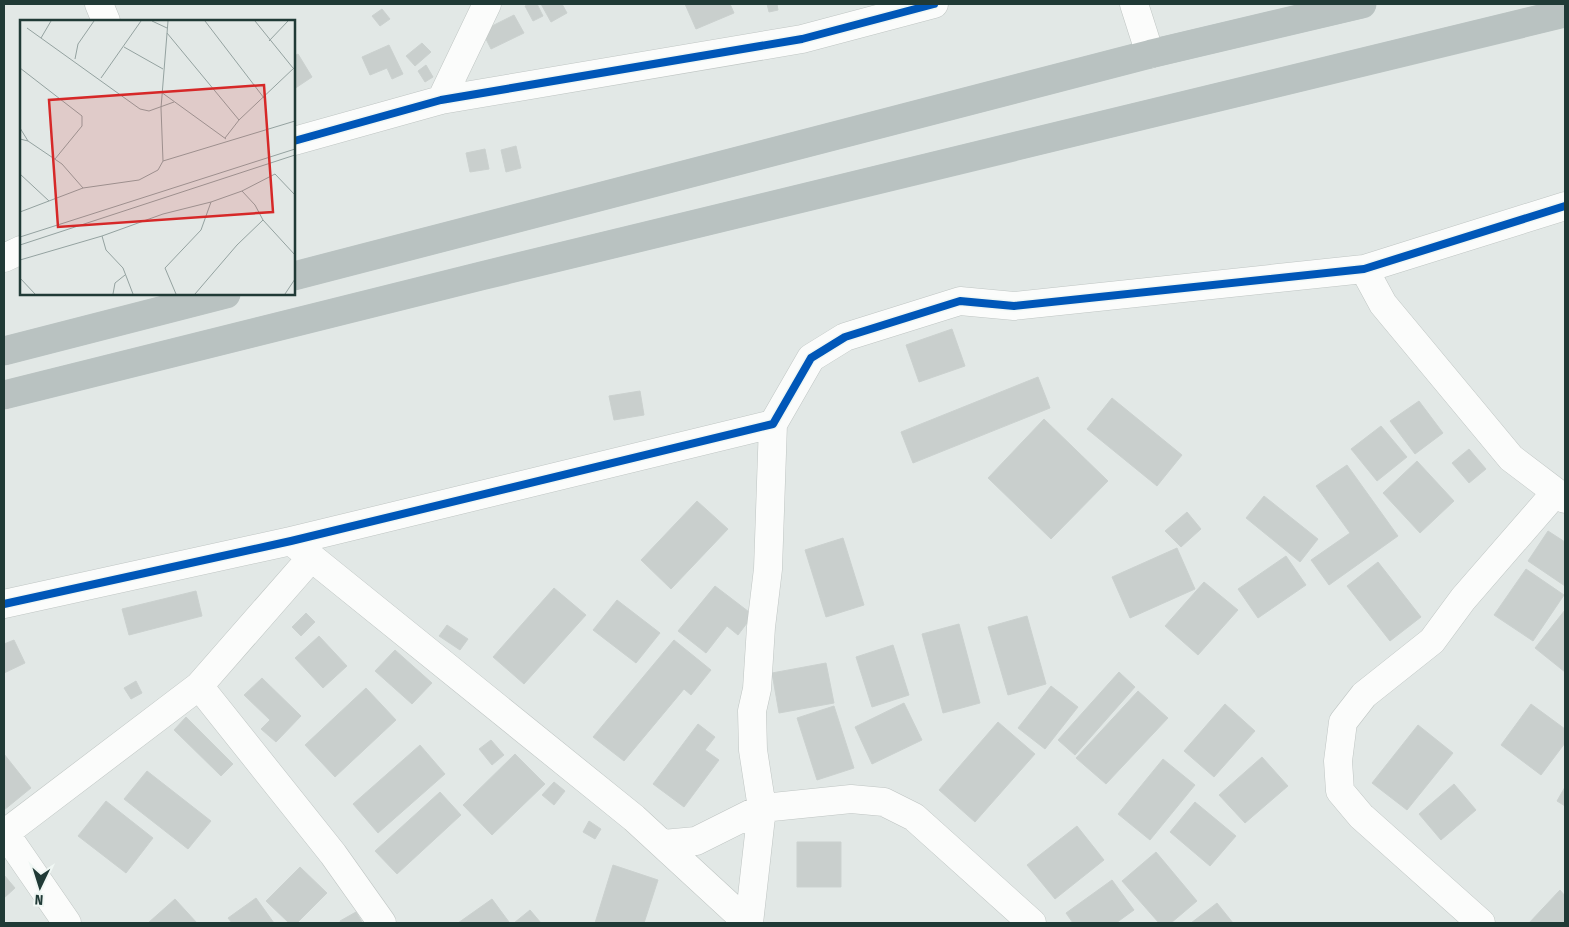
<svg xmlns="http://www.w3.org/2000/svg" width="1569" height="927" font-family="'Fira Sans Condensed',sans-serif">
<rect width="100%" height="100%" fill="#e2e8e6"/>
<path fill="#c9cfcd" stroke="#cbd1cf" d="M 529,4 L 537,4 L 543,16 L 533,21 L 525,6 Z
M 541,4 L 562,4 L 567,13 L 551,22 Z
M 685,4 L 730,4 L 734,13 L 696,29 Z
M 767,4 L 777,4 L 778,10 L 769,12 Z
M 382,9 L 390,19 L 380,26 L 372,16 Z
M 514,15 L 524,33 L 491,49 L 482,31 Z
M 422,43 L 431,52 L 415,66 L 406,56 Z
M 389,45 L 403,74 L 392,79 L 387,68 L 370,75 L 362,57 Z
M 298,54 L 312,77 L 294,89 L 294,56 Z
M 426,65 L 433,77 L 425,82 L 418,71 Z
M 516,146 L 521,168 L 506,172 L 501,150 Z
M 485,149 L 489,169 L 470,172 L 466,153 Z
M 952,329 L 965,366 L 919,382 L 906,345 Z
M 1038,377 L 1050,408 L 913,463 L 901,432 Z
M 640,391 L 644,415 L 614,420 L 609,396 Z
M 1112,398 L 1182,455 L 1157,486 L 1087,429 Z
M 1419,401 L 1443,433 L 1415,454 L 1390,421 Z
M 1044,419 L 1108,481 L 1051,539 L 988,478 Z
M 1381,426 L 1407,457 L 1377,481 L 1351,449 Z
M 1469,449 L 1486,469 L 1469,483 L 1452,463 Z
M 1417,461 L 1454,501 L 1420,533 L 1383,493 Z
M 1347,465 L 1398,536 L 1329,585 L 1311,560 L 1350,533 L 1316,486 Z
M 1264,496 L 1318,539 L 1300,562 L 1246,518 Z
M 697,501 L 728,529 L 671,589 L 641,560 Z
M 1187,512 L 1201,529 L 1181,547 L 1165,531 Z
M 1548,531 L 1565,542 L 1565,586 L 1528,561 Z
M 843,538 L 864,605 L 826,617 L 805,550 Z
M 1177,548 L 1195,589 L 1130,618 L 1112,577 Z
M 1286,556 L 1306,585 L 1258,618 L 1238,589 Z
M 1378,562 L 1421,617 L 1390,641 L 1347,586 Z
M 1526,569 L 1564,595 L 1533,641 L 1494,615 Z
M 1204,582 L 1238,610 L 1198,655 L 1165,626 Z
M 715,586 L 753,615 L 738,635 L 727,626 L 706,653 L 678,631 Z
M 554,588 L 586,615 L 524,684 L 493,657 Z
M 196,591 L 202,616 L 129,635 L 122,609 Z
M 617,600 L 660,633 L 636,663 L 593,630 Z
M 1565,610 L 1565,672 L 1535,648 Z
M 306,613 L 315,622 L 301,636 L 292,627 Z
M 1027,616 L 1046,684 L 1008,695 L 988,627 Z
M 959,624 L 980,703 L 943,713 L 922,634 Z
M 447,625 L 468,639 L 460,650 L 439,636 Z
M 319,636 L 347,666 L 323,688 L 295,658 Z
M 14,640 L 25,663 L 4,673 L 4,644 Z
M 674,640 L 711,670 L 691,695 L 684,689 L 624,761 L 593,737 Z
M 893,645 L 909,695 L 872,707 L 856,657 Z
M 395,650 L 432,683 L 412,704 L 375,671 Z
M 826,663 L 834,703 L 779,713 L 772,673 Z
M 1119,672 L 1135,687 L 1075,755 L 1058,740 Z
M 262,678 L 301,716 L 276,742 L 261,729 L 270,720 L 244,695 Z
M 136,681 L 142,693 L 131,699 L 124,688 Z
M 1051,686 L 1078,707 L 1045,749 L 1018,728 Z
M 366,688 L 396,720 L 335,777 L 305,745 Z
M 1138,691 L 1168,718 L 1106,784 L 1076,758 Z
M 904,703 L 922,740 L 872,764 L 855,727 Z
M 1225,704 L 1255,731 L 1214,777 L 1184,751 Z
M 1531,704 L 1565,729 L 1565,743 L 1541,775 L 1501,745 Z
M 834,706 L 854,768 L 817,780 L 797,718 Z
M 186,717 L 233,764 L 221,776 L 174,730 Z
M 998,722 L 1035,754 L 975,822 L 939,790 Z
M 698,724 L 715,737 L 705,750 L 719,760 L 684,807 L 653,784 Z
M 1418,725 L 1453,753 L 1407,810 L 1372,783 Z
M 491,740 L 504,755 L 492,765 L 479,749 Z
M 420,745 L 445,774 L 378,833 L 353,804 Z
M 4,754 L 31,788 L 4,810 Z
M 515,754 L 545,784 L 492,835 L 463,805 Z
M 1262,757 L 1288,786 L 1245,823 L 1219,795 Z
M 1163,759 L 1195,785 L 1150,840 L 1118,814 Z
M 147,771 L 211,821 L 188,849 L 124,799 Z
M 554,782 L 565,791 L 554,805 L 542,795 Z
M 1454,784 L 1476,810 L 1441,840 L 1419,814 Z
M 1565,787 L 1565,806 L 1557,801 Z
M 440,792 L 461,815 L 397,874 L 375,851 Z
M 106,801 L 153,838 L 126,873 L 78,836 Z
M 1195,802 L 1236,836 L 1210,866 L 1170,832 Z
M 589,821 L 601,829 L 595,839 L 583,832 Z
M 1077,826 L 1104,860 L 1055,899 L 1027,865 Z
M 797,842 L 841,842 L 841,887 L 797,887 Z
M 1156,852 L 1197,901 L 1171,923 L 1159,923 L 1122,881 Z
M 613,865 L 658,880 L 644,923 L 595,923 Z
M 300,867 L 327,893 L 297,923 L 289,923 L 266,901 Z
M 4,875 L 15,888 L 4,898 Z
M 1112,880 L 1134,910 L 1116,923 L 1073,923 L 1066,913 Z
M 1560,890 L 1565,896 L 1565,923 L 1529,923 Z
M 256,898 L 274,923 L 232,923 L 228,918 Z
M 175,899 L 197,923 L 148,923 Z
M 492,899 L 509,922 L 507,923 L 458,923 Z
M 1217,903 L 1233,923 L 1191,923 Z
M 530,910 L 541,923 L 514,923 Z
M 356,912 L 362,922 L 341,923 L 340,921 Z"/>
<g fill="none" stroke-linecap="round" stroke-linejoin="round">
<defs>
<path id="minor" d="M 99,4 L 106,21
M 1134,4 L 1150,54
M 441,100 L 487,4
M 294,141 L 441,100 L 802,39 L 934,4
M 4,258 L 21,250
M 1364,269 L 1383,304 L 1511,458 L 1565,499
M 291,541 L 634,818 L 748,923
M 4,604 L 291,541 L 773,424 L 811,358 L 845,337 L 960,301 L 1014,306 L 1364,269 L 1565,206
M 199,686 L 333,854 L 382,923
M 5,833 L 67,923
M 4,834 L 199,686 L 311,558
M 663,844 L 696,841 L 762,808 L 851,799 L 884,802 L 914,817 L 1032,923
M 749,923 L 762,808 L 753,750 L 752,711 L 757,689 L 761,627 L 768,569 L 773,424
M 1481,923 L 1361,816 L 1340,791 L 1338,761 L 1343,722 L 1364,695 L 1432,641 L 1463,599 L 1556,492"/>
<path id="highway" d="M 294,276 L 1150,54 L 1362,4
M 4,351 L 226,294
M 4,395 L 481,276 L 1565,13"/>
</defs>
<use href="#minor" stroke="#bfc5c3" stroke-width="29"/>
<use href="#highway" stroke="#bbc4c3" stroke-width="29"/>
<use href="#minor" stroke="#fbfcfb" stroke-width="28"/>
<use href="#highway" stroke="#b9c2c1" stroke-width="28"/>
<defs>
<path id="cycleway" d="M 294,141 L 441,100 L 802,39 L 934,4
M 4,604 L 291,541 L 773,424 L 811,358 L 845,337 L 960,301 L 1014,306 L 1364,269 L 1565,206"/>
</defs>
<use href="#cycleway" stroke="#f0f7f4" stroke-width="11"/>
<use href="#cycleway" stroke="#0057b8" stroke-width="8"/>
</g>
<g transform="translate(20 20)">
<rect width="275" height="275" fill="#e2e8e6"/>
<path fill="none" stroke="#94a2a0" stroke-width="1" d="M 132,1 L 147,8M 185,1 L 244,78M 235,1 L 273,48M 7,8 L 120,89 L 129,91 L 154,82M 147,13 L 219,100M 21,18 L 31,1M 249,21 L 268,1M 104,27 L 143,49M 55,39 L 58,24 L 74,1M 0,48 L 62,96 L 62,106 L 35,139M 81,58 L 121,1M 141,72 L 206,119M 0,108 L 8,121M 205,118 L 219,100 L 275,47M 0,119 L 8,121 L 42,144 L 63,168M 143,141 L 141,88 L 148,1M 0,154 L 29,181M 222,171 L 235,185 L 243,200M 0,192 L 63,168 L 119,160 L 138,150 L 143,141 L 275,101M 82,216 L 86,230 L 103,248 L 113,274M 0,217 L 275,129M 0,225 L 275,135M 0,240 L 82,216 L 143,194 L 191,182 L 222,171 L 255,154 L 275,175M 0,258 L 15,274M 93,274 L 95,263 L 105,255M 156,274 L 145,248 L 181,210 L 191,182M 175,274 L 217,225 L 243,200 L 275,235M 265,274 L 275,259"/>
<path fill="#d62828" fill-opacity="0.15" stroke="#d62828" stroke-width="2.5" d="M 244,65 L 253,192 L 38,207 L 29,80 Z"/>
<rect width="275" height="275" fill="none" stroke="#203a36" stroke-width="2.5"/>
</g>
<rect width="1569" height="927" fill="none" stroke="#203a36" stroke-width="10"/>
<g transform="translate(40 887) rotate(184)" stroke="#f0f7f4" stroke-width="4" paint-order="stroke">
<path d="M0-4L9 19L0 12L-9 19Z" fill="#203a36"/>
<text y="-8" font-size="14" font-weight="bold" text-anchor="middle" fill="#203a36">N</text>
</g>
</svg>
